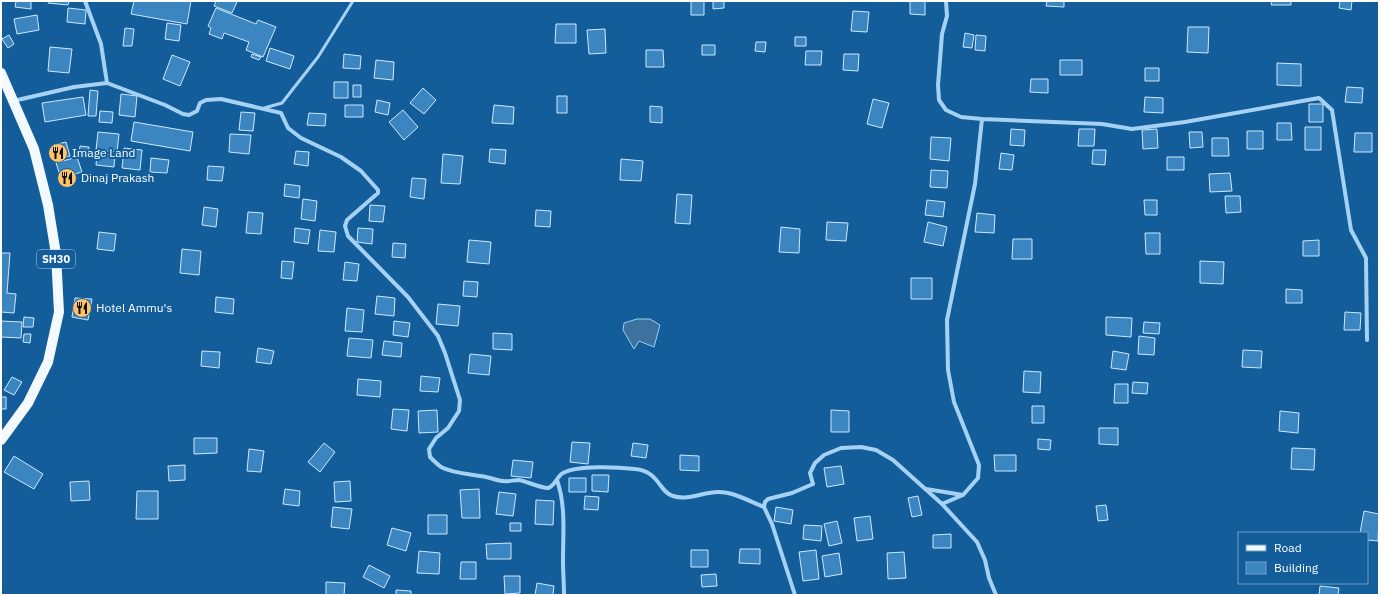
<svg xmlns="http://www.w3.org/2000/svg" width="1380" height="596" font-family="'IBM Plex Sans',sans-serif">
<rect width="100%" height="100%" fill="#125d9a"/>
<path fill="#3d729e" stroke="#97cff7" d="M 637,319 L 650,319 L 660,325 L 654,347 L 639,341 L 634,349 L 623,330 L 624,323 Z"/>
<path fill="#3b86c1" stroke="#cee9fe" d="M 16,1 L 31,1 L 31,9 L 15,7 Z
M 49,1 L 69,1 L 68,5 L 48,3 Z
M 134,1 L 191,1 L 187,24 L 131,14 Z
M 216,1 L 235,1 L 237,2 L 232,13 L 214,6 Z
M 691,1 L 704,1 L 704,15 L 691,15 Z
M 713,1 L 724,1 L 724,8 L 713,9 Z
M 910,1 L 925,1 L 925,15 L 910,14 Z
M 1047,1 L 1064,1 L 1064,7 L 1046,6 Z
M 1272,1 L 1291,1 L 1291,5 L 1271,5 Z
M 1340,1 L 1352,1 L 1351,10 L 1339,8 Z
M 68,8 L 86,10 L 85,24 L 67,22 Z
M 216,8 L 256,24 L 258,20 L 276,27 L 263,57 L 246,50 L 249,42 L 224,33 L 222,39 L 209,34 L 211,28 L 208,26 Z
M 853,11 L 869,12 L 867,32 L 851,31 Z
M 37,15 L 39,30 L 17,34 L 14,19 Z
M 167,23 L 181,25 L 179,41 L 165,39 Z
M 556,24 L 576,24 L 576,43 L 555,43 Z
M 1188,27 L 1209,27 L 1208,53 L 1187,52 Z
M 125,28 L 134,29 L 132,46 L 123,46 Z
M 605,29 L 606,53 L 589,54 L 587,30 Z
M 965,33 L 974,35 L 972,48 L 963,47 Z
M 9,35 L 14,44 L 8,48 L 2,39 Z
M 976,35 L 986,36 L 985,51 L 975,50 Z
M 795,37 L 806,37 L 806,46 L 795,46 Z
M 756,42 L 766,42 L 765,52 L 755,51 Z
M 702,45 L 715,45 L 715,55 L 702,55 Z
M 50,47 L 72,49 L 69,73 L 48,71 Z
M 270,48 L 294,56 L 290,69 L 266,61 Z
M 646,50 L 663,50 L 664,67 L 646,67 Z
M 806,51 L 822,51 L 821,65 L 805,65 Z
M 252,54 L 261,57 L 259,60 L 251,57 Z
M 344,54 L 361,56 L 360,69 L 343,68 Z
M 844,54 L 859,54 L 858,71 L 843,70 Z
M 172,55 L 190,62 L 180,86 L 163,79 Z
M 376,60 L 394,62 L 393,80 L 374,78 Z
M 1060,60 L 1082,60 L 1082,75 L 1060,75 Z
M 1277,63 L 1301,64 L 1301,86 L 1277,85 Z
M 1145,68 L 1159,68 L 1159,81 L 1145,81 Z
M 1031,79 L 1048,79 L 1048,93 L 1030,92 Z
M 334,82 L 348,82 L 348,98 L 334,98 Z
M 353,85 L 361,85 L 361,97 L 353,97 Z
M 1347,87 L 1363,88 L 1362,103 L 1345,102 Z
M 423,88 L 436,100 L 424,114 L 410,103 Z
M 90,90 L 98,91 L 96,116 L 88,116 Z
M 121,94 L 137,96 L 135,117 L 119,115 Z
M 557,96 L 567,96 L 567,113 L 557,113 Z
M 83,97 L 86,115 L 45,122 L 42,103 Z
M 1145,97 L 1163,98 L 1163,113 L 1144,112 Z
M 873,99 L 889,103 L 882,128 L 867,124 Z
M 377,100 L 390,103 L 388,115 L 375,112 Z
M 1309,104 L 1323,104 L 1323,122 L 1309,122 Z
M 345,105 L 363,105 L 363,117 L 345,117 Z
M 494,105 L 514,107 L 513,124 L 492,123 Z
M 650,106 L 662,107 L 662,123 L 650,122 Z
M 403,110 L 418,127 L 404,140 L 389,122 Z
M 100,111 L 113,112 L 112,123 L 99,122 Z
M 241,112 L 255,113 L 253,131 L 239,130 Z
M 309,113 L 326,114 L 325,126 L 307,125 Z
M 134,122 L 193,132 L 190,151 L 131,141 Z
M 1277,123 L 1291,123 L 1292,140 L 1277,140 Z
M 1305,127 L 1321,127 L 1321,150 L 1305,150 Z
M 1011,129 L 1025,130 L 1024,146 L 1010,145 Z
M 1079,129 L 1095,129 L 1094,146 L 1078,146 Z
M 1157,129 L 1158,148 L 1143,149 L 1142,130 Z
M 1247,131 L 1263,131 L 1263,149 L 1247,149 Z
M 98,132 L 119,134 L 117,152 L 96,150 Z
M 1189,132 L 1202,132 L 1203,147 L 1190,148 Z
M 1355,133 L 1372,133 L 1372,152 L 1354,152 Z
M 230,134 L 251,135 L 249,154 L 229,152 Z
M 931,137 L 951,138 L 949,161 L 930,159 Z
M 1212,138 L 1228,138 L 1229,156 L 1212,156 Z
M 66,142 L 70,156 L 56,159 L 53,145 Z
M 80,146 L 89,147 L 88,155 L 79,154 Z
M 124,148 L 142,150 L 140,170 L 122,168 Z
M 490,149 L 506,150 L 505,164 L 489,162 Z
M 1093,150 L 1106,150 L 1105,165 L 1092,164 Z
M 296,151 L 309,152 L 308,166 L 294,164 Z
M 97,153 L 115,155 L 114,167 L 96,165 Z
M 1001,153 L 1014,155 L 1012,170 L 999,169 Z
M 443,154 L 463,156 L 460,184 L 441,183 Z
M 77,157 L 82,172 L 61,178 L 56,163 Z
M 1167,157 L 1184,157 L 1184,170 L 1167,170 Z
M 151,158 L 169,160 L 167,173 L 150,172 Z
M 621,159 L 643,161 L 641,181 L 620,180 Z
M 208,166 L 224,167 L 222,181 L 207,180 Z
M 931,170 L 948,171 L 947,188 L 930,187 Z
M 1230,173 L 1232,191 L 1210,192 L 1209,174 Z
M 412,178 L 426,179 L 424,199 L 410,197 Z
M 285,184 L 300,186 L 299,198 L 284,196 Z
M 677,194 L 692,195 L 690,224 L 675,223 Z
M 1225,196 L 1240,196 L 1241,212 L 1226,213 Z
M 303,199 L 317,201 L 315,221 L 301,219 Z
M 927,200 L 945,202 L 943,217 L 925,215 Z
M 1144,200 L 1157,200 L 1157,215 L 1145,215 Z
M 370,205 L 385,206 L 383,222 L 369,221 Z
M 204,207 L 218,209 L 216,227 L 202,225 Z
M 536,210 L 551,211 L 550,227 L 535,226 Z
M 248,212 L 263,213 L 261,234 L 246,233 Z
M 977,213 L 995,215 L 994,233 L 975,232 Z
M 827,222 L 848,223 L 846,241 L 826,240 Z
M 928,222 L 947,227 L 943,246 L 924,242 Z
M 781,227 L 800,229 L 799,253 L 779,252 Z
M 295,228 L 310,230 L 308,244 L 294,242 Z
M 358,228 L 373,229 L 372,244 L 357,242 Z
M 320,230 L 336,232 L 334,252 L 318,251 Z
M 99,232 L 116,234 L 114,251 L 97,249 Z
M 1145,233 L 1160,233 L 1160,254 L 1146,254 Z
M 1013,239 L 1032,239 L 1032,259 L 1012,259 Z
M 469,240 L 491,242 L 489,264 L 467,262 Z
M 1319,240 L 1319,256 L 1303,256 L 1303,241 Z
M 393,243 L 406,244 L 405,258 L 392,257 Z
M 182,249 L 201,251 L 199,275 L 180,273 Z
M 1,253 L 10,253 L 7,293 L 16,294 L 14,313 L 1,312 Z
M 282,261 L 294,262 L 292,279 L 281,278 Z
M 1200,261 L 1224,262 L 1223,284 L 1200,283 Z
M 345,262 L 359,264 L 357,281 L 343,280 Z
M 911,278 L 932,278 L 932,299 L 911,299 Z
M 464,281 L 478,282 L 477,297 L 463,296 Z
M 1286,289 L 1302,290 L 1302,303 L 1286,303 Z
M 377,296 L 395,298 L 394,316 L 375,314 Z
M 216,297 L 234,299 L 233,314 L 215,312 Z
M 75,298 L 92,299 L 88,320 L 72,317 Z
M 438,304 L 460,306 L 458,326 L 436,324 Z
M 347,308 L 364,310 L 362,332 L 345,331 Z
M 1345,312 L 1361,313 L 1360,330 L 1344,330 Z
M 24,317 L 34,318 L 33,327 L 23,327 Z
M 1106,317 L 1132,318 L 1131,337 L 1106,335 Z
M 1,321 L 22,322 L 21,338 L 1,337 Z
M 394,321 L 410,323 L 408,337 L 393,335 Z
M 1144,322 L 1160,323 L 1159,334 L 1143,333 Z
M 493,333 L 512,334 L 512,350 L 493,349 Z
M 24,334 L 31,334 L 30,343 L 23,342 Z
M 1139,336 L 1155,338 L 1154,355 L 1138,354 Z
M 349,338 L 373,340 L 371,358 L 347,356 Z
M 384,341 L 402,343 L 401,357 L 382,355 Z
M 258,348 L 274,351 L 271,364 L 256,362 Z
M 1243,350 L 1262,351 L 1261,368 L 1242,367 Z
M 202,351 L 220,352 L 219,368 L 201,366 Z
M 1113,351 L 1129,354 L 1126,370 L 1111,368 Z
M 470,354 L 491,356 L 489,375 L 468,373 Z
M 1024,371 L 1041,372 L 1040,393 L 1023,392 Z
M 421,376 L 440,378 L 438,392 L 420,391 Z
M 12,377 L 22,382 L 14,395 L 4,390 Z
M 358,379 L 381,381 L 380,397 L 357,395 Z
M 1133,382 L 1148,383 L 1147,394 L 1132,393 Z
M 1115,384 L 1128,384 L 1128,403 L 1114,403 Z
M 1,397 L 6,397 L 6,409 L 1,409 Z
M 1032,406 L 1044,406 L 1044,423 L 1032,423 Z
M 393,409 L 409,410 L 407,431 L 391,429 Z
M 437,410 L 438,432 L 419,433 L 418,411 Z
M 831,410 L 849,411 L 849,432 L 831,432 Z
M 1280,411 L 1299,413 L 1298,433 L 1279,431 Z
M 1099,428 L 1118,428 L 1118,445 L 1099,444 Z
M 194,438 L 217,438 L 217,453 L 194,454 Z
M 1038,439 L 1051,440 L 1050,450 L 1038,449 Z
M 572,442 L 590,443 L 588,464 L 570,462 Z
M 324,443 L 335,452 L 320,472 L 308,462 Z
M 633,443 L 648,445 L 646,458 L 631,456 Z
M 1292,448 L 1315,449 L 1314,470 L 1291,469 Z
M 249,449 L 264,451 L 261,472 L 247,471 Z
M 680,455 L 699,456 L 699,471 L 680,470 Z
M 994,455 L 1016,455 L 1016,471 L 995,471 Z
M 14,456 L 43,474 L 34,489 L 4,472 Z
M 513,460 L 533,462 L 531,478 L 511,476 Z
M 185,465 L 185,480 L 169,481 L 168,466 Z
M 841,466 L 844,484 L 827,487 L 824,468 Z
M 592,475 L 609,475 L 608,492 L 592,491 Z
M 569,478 L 586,478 L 586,492 L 569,492 Z
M 89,481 L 90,500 L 71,501 L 70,482 Z
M 350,481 L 351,501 L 335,502 L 334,482 Z
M 285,489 L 300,491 L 299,506 L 283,504 Z
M 479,489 L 480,518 L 462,518 L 460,490 Z
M 137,491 L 158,491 L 158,519 L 136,519 Z
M 499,492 L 516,494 L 513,516 L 496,514 Z
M 585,496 L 599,497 L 598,510 L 584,509 Z
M 918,496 L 922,515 L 912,517 L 908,498 Z
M 536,500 L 554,501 L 553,525 L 535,524 Z
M 1106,505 L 1108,520 L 1098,521 L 1096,506 Z
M 333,507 L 352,509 L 349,529 L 331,527 Z
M 776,507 L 793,510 L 791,524 L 774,521 Z
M 1364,511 L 1379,514 L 1378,541 L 1367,540 L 1367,533 L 1360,533 Z
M 428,515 L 447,515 L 447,534 L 428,534 Z
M 870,516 L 873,539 L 857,541 L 854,518 Z
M 837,521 L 842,543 L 829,546 L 824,524 Z
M 510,523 L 521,523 L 521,531 L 510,531 Z
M 804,525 L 822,526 L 821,541 L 803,539 Z
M 392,528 L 411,533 L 406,551 L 387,545 Z
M 951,534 L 951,548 L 933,548 L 933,535 Z
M 511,543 L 511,559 L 487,559 L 486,544 Z
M 740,549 L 760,549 L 760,564 L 739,563 Z
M 691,550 L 708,550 L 708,567 L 691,567 Z
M 816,550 L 819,579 L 803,581 L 799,552 Z
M 419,551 L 440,553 L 439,574 L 417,573 Z
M 904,552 L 906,578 L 888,579 L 887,553 Z
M 839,553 L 842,574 L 825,577 L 822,556 Z
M 461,562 L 476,562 L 476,579 L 460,579 Z
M 369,565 L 390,576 L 384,588 L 363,577 Z
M 716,574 L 717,586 L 702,587 L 701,575 Z
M 504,576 L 520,576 L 520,593 L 505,594 Z
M 326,582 L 345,583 L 344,595 L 326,595 Z
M 537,583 L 554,586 L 553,595 L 535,595 Z
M 1320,586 L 1339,588 L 1338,595 L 1319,595 Z
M 396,590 L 411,591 L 411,595 L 396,595 Z"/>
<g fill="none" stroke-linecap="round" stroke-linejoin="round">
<path stroke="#a5d2f4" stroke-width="3" d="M 264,108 L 282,103 L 318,57 L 353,1"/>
<path stroke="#a5d2f4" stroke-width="4" d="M 85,1 L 101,44 L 107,83
M 946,1 L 947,16 L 942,34 L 938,85 L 939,100 L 946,110 L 961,117 L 982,119 L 975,184 L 947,320 L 948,370 L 954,402 L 979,465 L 978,478 L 963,495 L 942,504 L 977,542 L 985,560 L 989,578 L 996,595
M 13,101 L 74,87 L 107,83 L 165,105 L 183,114 L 189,115 L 197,111 L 200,103 L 206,100 L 221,99 L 281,113 L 288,128 L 301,138 L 341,157 L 361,171 L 378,190 L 378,193 L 347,220 L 345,226 L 348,236 L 408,297 L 438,336 L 445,353 L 460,400 L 459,411 L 448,428 L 436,438 L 429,449 L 430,457 C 433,460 437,464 441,467 C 454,474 472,474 486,477 C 492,478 498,481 503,481 C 508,482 514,480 519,480 C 525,481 544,489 548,488 C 555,486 557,476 563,473 C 578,465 617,467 635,469 C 659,471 659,492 673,496 C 688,501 703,492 718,492 C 734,492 749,501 764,507 L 765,502 L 768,499 L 792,493 L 813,484 L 810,473 L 815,463 L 824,455 L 841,448 L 861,447 L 876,450 L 893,460 L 942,504
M 982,119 L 1102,124 L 1132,129 L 1185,122 L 1319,98 L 1332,110 L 1351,230 L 1366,258 L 1367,340
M 557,480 C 566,506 563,533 563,561 C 563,572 564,584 564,595
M 926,489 L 963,495
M 764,507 L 772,524 L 795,595"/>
<path stroke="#f2f9ff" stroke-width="10" d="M 1,73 L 34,149 L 48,205 L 56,254 L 59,312 L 48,362 L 28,403 L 1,440"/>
</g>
<defs>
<symbol id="restaurant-disc" viewBox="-11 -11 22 22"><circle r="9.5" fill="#ffc268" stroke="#125d9a"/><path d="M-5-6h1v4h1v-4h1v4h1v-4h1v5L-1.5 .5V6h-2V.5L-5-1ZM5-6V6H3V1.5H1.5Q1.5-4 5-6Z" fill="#111"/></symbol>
</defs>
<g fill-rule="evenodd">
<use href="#restaurant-disc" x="47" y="142" width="22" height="22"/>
<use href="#restaurant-disc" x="56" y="167" width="22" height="22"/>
<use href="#restaurant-disc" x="71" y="297" width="22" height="22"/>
</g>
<g text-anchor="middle" stroke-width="4" stroke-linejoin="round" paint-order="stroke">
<rect fill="#125d9a" stroke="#b8cee1" stroke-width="1" x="37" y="250" width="38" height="18" rx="3"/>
<g font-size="11" font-weight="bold" fill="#fff">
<text x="56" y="263">SH30</text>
</g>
<g font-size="12" fill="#fff" stroke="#125d9a" text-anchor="start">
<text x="72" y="157">Image Land</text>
<text x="81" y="182">Dinaj Prakash</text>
<text x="96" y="312">Hotel Ammu's</text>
</g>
</g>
<rect width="1380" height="596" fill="none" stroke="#ffffff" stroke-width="4"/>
<rect x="1238" y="532" width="130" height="52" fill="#125d9a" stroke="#719ec2"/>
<rect x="1246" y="545" width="20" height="6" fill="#f2f9ff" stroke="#719ec2"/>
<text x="1274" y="552" font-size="12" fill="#ffffff">Road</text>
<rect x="1246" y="562" width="20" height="12" fill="#3b86c1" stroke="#719ec2"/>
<text x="1274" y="572" font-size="12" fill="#ffffff">Building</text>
</svg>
